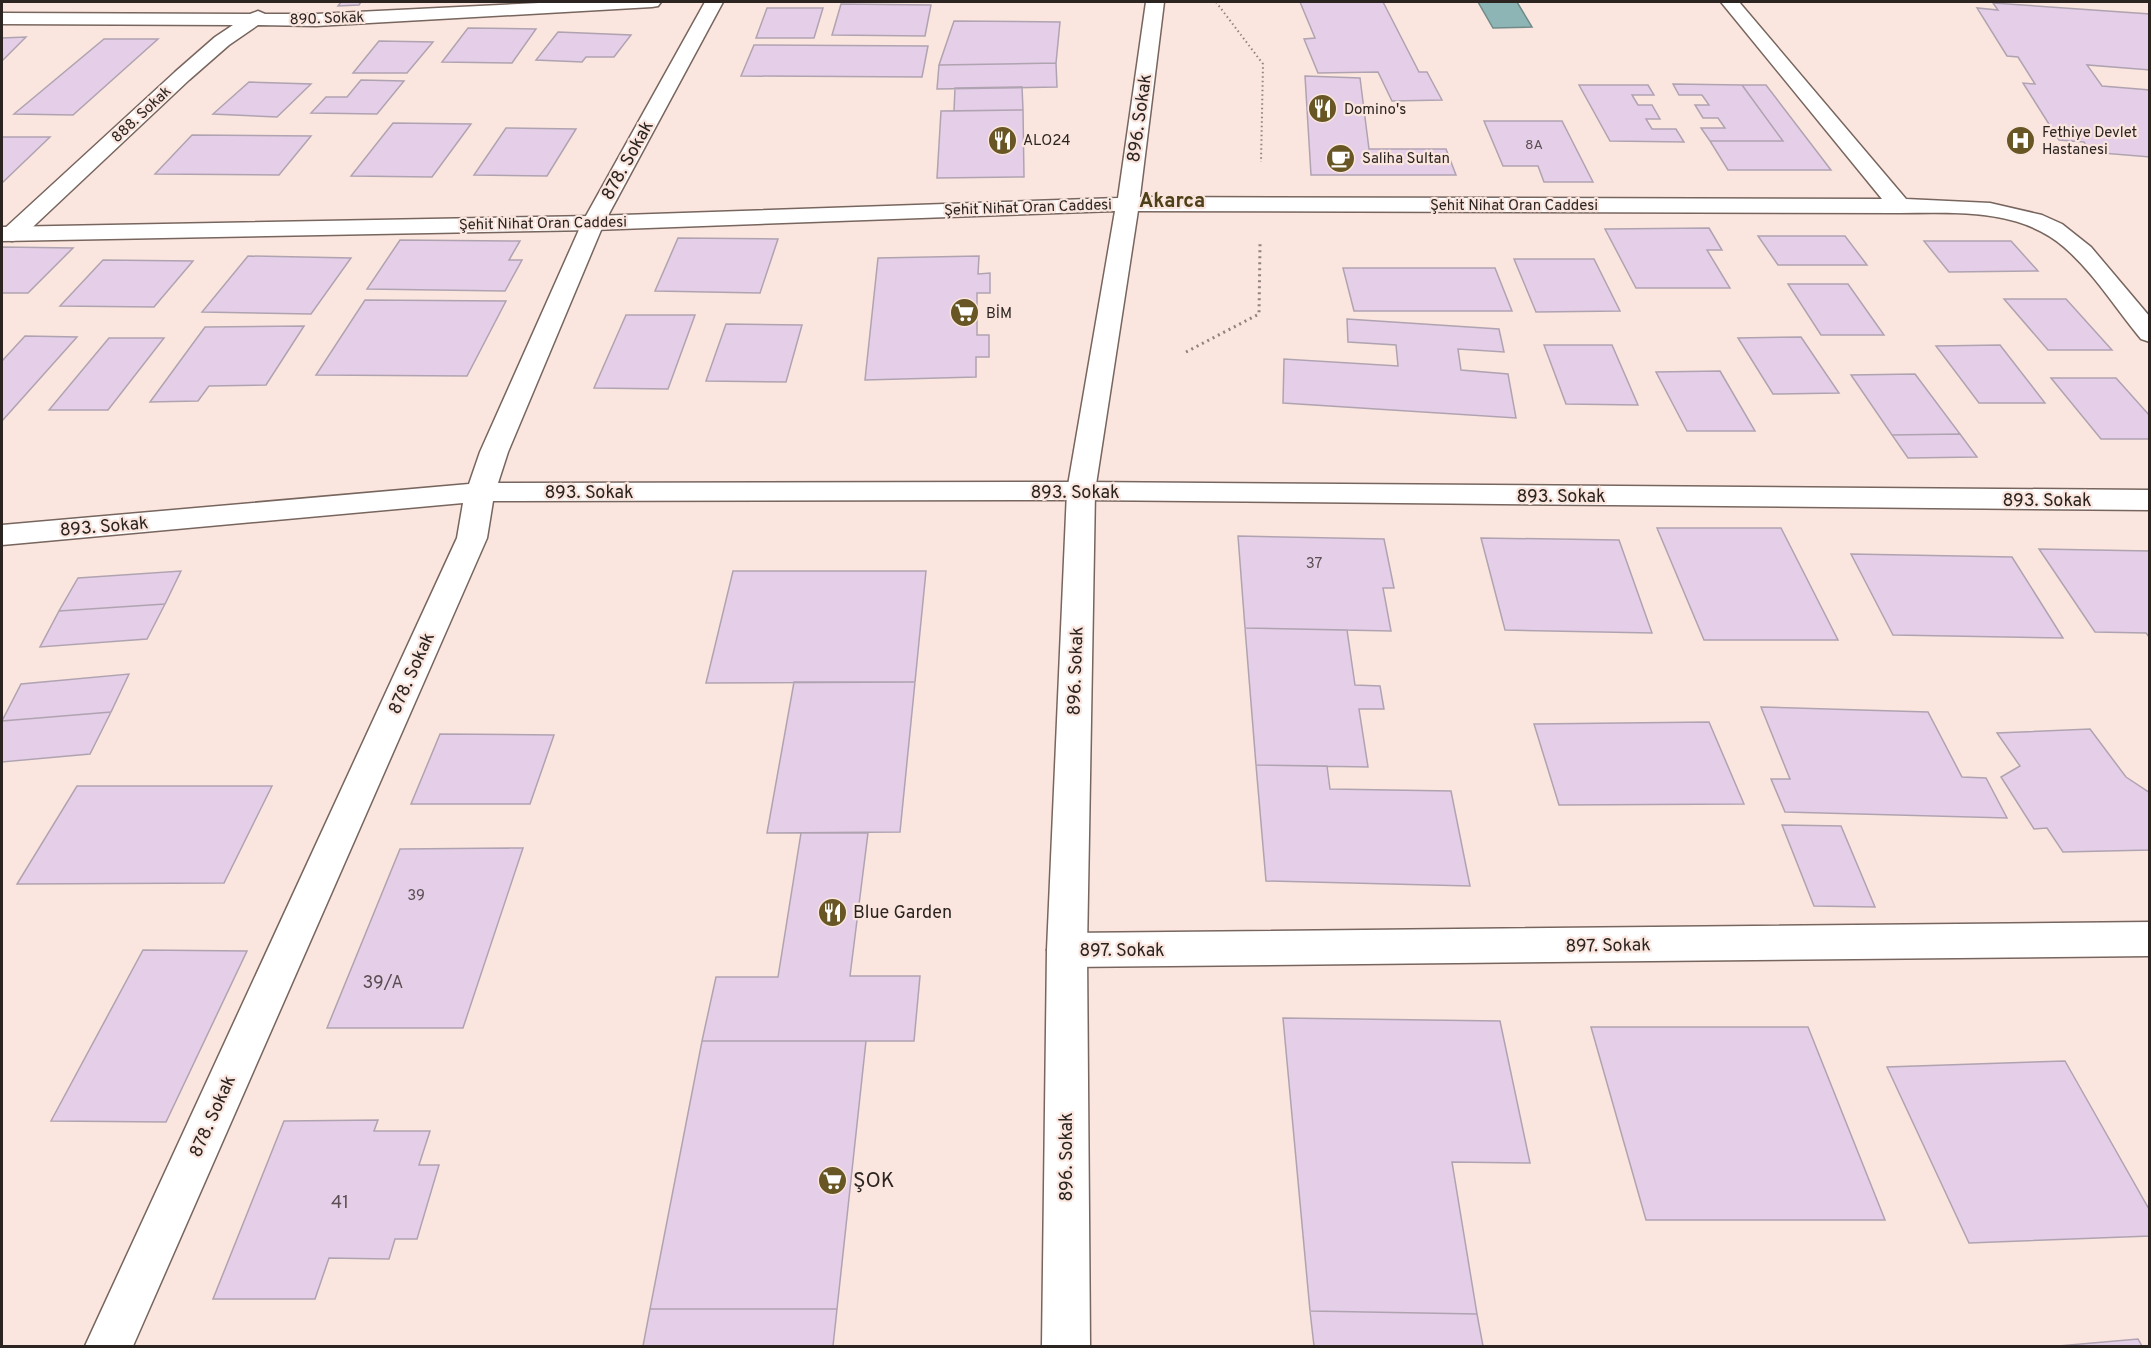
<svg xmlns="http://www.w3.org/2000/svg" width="2151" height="1348" font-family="Overpass,sans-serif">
<rect width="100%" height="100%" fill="#fae6de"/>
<path fill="#8eb5b6" stroke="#708a89" stroke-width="1.5" d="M 1478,2 L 1517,2 L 1532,27 L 1493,28 Z"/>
<path fill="#e5cee7" stroke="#b0a3b1" stroke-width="1.5" d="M 341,2 L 361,2 L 359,5 L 338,6 Z
M 1300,2 L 1383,2 L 1419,72 L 1427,72 L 1442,100 L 1392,101 L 1378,72 L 1318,73 L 1304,39 L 1315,38 Z
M 1993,3 L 2150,14 L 2150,70 L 2087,65 L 2102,86 L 2150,90 L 2150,157 L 2090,152 L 2084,142 L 2059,140 L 2023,83 L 2035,84 L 2018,57 L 2007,56 L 1977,8 L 1998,10 Z
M 841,4 L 931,5 L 925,36 L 832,35 Z
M 767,8 L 823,8 L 814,38 L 756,38 Z
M 954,21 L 1060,22 L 1056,63 L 939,65 Z
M 468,28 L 536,29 L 512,63 L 442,62 Z
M 558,32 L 631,35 L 614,57 L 586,57 L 582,62 L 536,60 Z
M 26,37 L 2,61 L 2,38 Z
M 104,39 L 158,39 L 73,115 L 14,114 Z
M 379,41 L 433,42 L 407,73 L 353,73 Z
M 754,45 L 928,46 L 922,77 L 741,76 Z
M 1056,63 L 1057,87 L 937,89 L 939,65 Z
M 1305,76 L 1360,78 L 1369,149 L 1446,149 L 1456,175 L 1311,175 Z
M 361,80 L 404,81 L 377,114 L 311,113 L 326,97 L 347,97 Z
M 249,82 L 311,84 L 277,117 L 213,114 Z
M 1673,84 L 1742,85 L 1783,141 L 1710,141 L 1701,128 L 1725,128 L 1718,118 L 1703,118 L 1695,105 L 1709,105 L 1702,95 L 1679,95 Z
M 1579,85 L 1648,85 L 1654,95 L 1632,95 L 1638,105 L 1652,105 L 1660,119 L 1646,119 L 1652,129 L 1676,129 L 1684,142 L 1610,141 Z
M 1742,85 L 1766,85 L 1831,170 L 1728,170 L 1710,141 L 1783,141 Z
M 1022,87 L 1023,110 L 954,111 L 955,88 Z
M 1023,110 L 1024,177 L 937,178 L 941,111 Z
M 1484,121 L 1562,121 L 1593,182 L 1544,182 L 1538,166 L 1503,166 Z
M 393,123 L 471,124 L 432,177 L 351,176 Z
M 506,128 L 576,129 L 547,176 L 474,175 Z
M 192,135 L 311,136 L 279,175 L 155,174 Z
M 2,137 L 50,137 L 2,183 Z
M 1709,228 L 1722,250 L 1707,250 L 1730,288 L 1636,288 L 1605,229 Z
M 1758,236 L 1845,236 L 1867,265 L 1778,265 Z
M 678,238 L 778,239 L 760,293 L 655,291 Z
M 400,240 L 520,241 L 509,260 L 522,260 L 505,291 L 367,289 Z
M 1924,241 L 2011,241 L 2038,271 L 1949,272 Z
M 2,247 L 73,248 L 28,293 L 2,293 Z
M 248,256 L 351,258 L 311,314 L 202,312 Z
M 979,256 L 978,274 L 990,273 L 990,293 L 977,293 L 977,335 L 989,335 L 989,357 L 976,357 L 976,377 L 865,380 L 878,258 Z
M 1514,259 L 1594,259 L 1620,311 L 1536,312 Z
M 103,260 L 193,261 L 154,307 L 60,306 Z
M 1343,268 L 1495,268 L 1512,311 L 1354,311 Z
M 1788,284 L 1848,284 L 1884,335 L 1821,335 Z
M 2004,299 L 2066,299 L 2112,350 L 2048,350 Z
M 365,300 L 506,301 L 467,376 L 316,375 Z
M 626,315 L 695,315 L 668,389 L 594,388 Z
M 1347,319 L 1499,329 L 1504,352 L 1458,349 L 1461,370 L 1508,374 L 1516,418 L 1283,403 L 1284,359 L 1398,366 L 1396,345 L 1348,342 Z
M 726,324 L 802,325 L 786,382 L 706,381 Z
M 304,326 L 266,385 L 209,386 L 198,401 L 150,402 L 205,327 Z
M 25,336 L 77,337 L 2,421 L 2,361 Z
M 1801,337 L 1839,393 L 1773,394 L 1738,338 Z
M 109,338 L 164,338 L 108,410 L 49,410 Z
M 1544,345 L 1612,345 L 1638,405 L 1566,404 Z
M 2000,345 L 2045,403 L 1979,403 L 1936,346 Z
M 1720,371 L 1755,431 L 1687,431 L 1656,372 Z
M 1915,374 L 1960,434 L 1892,435 L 1851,375 Z
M 2051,378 L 2116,378 L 2150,416 L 2150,439 L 2101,439 Z
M 1960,434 L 1977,457 L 1908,458 L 1892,435 Z
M 1657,528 L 1781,528 L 1838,640 L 1704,640 Z
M 1238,536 L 1384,539 L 1394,588 L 1383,588 L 1391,631 L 1245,628 Z
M 1481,538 L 1619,540 L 1652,633 L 1505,630 Z
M 2039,549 L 2150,551 L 2150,638 L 2146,633 L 2095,632 Z
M 1851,554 L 2012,557 L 2063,638 L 1893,635 Z
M 181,571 L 165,604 L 59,611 L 78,578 Z
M 733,571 L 926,571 L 915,682 L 706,683 Z
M 165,604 L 147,639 L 40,647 L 59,611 Z
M 1245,628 L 1347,630 L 1355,685 L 1380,686 L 1384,709 L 1359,709 L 1368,767 L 1256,765 Z
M 129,674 L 111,712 L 2,721 L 21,684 Z
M 794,682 L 915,682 L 900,832 L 767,833 Z
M 1761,707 L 1928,712 L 1962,777 L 1986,778 L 2007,818 L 1785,812 L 1771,779 L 1790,779 Z
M 111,712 L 90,754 L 2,762 L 2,721 Z
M 1709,722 L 1744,804 L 1559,805 L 1534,724 Z
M 2090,729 L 2126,777 L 2150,793 L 2150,850 L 2063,852 L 2047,828 L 2034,829 L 2001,777 L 2020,766 L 1997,733 Z
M 440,734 L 554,735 L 530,804 L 411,804 Z
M 1256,765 L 1327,766 L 1330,789 L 1451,791 L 1470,886 L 1266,881 Z
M 77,786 L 272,786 L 224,883 L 17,884 Z
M 1782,825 L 1841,826 L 1875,907 L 1814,906 Z
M 801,833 L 868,833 L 850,976 L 920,976 L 914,1041 L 702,1041 L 716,977 L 778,977 Z
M 523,848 L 463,1028 L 327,1028 L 400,849 Z
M 143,950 L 247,951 L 166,1122 L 51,1121 Z
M 1283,1018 L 1500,1021 L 1530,1163 L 1452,1162 L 1477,1314 L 1310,1311 Z
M 1591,1027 L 1808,1027 L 1885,1220 L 1646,1220 Z
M 702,1041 L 866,1041 L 837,1309 L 650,1309 Z
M 2065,1061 L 2150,1211 L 2150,1236 L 1969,1243 L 1887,1067 Z
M 378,1120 L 374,1131 L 430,1131 L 419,1165 L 439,1165 L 417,1239 L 395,1239 L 389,1259 L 329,1258 L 315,1299 L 213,1299 L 284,1121 Z
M 650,1309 L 837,1309 L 833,1346 L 643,1346 Z
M 1310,1311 L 1477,1314 L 1483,1346 L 1314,1346 Z
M 2138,1339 L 2142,1346 L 2058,1346 Z"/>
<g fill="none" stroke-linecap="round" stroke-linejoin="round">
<defs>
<path id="minor" d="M 559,2 L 661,2 L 658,6 L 652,7 L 316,26 L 258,25 L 229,45 L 189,80 L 20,239 L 12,241 L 4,239 L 2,236 L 4,229 L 175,72 L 215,37 L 233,25 L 2,24 L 2,13 L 250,14 L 258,11 L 265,14 L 316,14 Z
M 705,2 L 723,2 L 604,223 L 508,452 L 498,483 L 1081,482 L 2150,490 L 2150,510 L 1081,500 L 493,501 L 487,538 L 133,1346 L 85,1346 L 457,538 L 463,503 L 2,545 L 2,525 L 469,484 L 480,452 L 582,223 Z
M 1721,2 L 1739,2 L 1906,199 L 1990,203 L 2042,215 L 2062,224 L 2091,247 L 2150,317 L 2150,342 L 2141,339 C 2116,309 2094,273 2064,247 C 2019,208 1955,213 1900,213 L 1128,211 L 1120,209 L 1117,204 L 1120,199 L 1128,197 L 1882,199 Z
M 2150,922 L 2150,956 L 1067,967 L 1053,962 L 1047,950 L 1053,938 L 1067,933 Z"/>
<path id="tertiary" d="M 1146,2 L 1164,2 L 1139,204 L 1095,491 L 1087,950 L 1090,1346 L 1042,1346 L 1047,950 L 1067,491 L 1115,211 L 593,230 L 2,241 L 2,227 L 593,216 L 1118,198 Z"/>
</defs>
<use href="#minor" stroke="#77655e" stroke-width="3"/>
<use href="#tertiary" stroke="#77655e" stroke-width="3"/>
<path stroke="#90837e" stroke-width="2" stroke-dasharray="1.5 3" stroke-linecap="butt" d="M 1216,2 L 1263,64 L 1261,162"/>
<path stroke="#90837e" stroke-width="3" stroke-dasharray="2 4" stroke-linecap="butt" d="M 1186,352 L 1259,314 L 1260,244"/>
<use href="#minor" fill="#fff" fill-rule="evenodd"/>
<use href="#tertiary" fill="#fff" fill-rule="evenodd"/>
</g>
<defs>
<symbol id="restaurant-disc" viewBox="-11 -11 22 22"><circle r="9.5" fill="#685725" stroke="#fae6de"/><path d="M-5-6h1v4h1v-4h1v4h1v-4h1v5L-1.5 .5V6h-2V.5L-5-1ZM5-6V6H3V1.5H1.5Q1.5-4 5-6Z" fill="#fff"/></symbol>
<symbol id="hospital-disc" viewBox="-11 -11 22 22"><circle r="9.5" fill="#685725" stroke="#fae6de"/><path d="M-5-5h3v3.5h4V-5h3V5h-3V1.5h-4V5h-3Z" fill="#fff"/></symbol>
<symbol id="cafe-disc" viewBox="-11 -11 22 22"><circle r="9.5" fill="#685725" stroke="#fae6de"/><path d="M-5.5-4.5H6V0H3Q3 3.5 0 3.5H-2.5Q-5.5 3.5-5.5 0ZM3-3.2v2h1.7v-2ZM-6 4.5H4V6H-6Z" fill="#fff"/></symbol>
<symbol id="supermarket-disc" viewBox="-11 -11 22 22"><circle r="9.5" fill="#685725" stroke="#fae6de"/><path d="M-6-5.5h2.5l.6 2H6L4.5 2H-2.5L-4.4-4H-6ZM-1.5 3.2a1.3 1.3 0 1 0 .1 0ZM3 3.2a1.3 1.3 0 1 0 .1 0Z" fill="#fff"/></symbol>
</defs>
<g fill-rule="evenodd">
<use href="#restaurant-disc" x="1306" y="92" width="33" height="33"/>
<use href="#restaurant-disc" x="986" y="124" width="33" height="33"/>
<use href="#hospital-disc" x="2004" y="124" width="33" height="33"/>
<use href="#cafe-disc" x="1324" y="142" width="33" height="33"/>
<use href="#supermarket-disc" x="948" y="296" width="33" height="33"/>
<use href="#restaurant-disc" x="816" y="896" width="33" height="33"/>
<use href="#supermarket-disc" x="816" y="1164" width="33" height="33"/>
</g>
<g text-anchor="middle" stroke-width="4.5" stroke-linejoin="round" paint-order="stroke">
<g font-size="14" fill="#5a4e52">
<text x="1534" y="149">8A</text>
</g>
<g font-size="15" fill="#2b2421" stroke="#fae6de">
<text transform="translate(327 18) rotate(-2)" y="5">890. Sokak</text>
<text transform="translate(141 114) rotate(-43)" y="5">888. Sokak</text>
<text x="1514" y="210">Şehit Nihat Oran Caddesi</text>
<text transform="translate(1028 207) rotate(-2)" y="5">Şehit Nihat Oran Caddesi</text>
<text transform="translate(543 223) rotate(-1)" y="5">Şehit Nihat Oran Caddesi</text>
</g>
<g font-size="15" fill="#2b2421" stroke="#fae6de" text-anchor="start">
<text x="1344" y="114">Domino's</text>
<text x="2042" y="137">Fethiye Devlet<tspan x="2042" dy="17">Hastanesi</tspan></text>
<text x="1023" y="145">ALO24</text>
<text x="1362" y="163">Saliha Sultan</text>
<text x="986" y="318">BİM</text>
</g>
<g font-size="15" fill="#5a4e52">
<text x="1314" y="568">37</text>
<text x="416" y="900">39</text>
</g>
<g font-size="18" fill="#2b2421" stroke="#fae6de">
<text transform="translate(1139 118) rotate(-82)" y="6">896. Sokak</text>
<text transform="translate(627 160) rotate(-61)" y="6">878. Sokak</text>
<text x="589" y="498">893. Sokak</text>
<text x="1075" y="498">893. Sokak</text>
<text x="1561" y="502">893. Sokak</text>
<text x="2047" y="506">893. Sokak</text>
<text transform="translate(104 526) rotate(-5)" y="6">893. Sokak</text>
<text transform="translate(1075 671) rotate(-88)" y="6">896. Sokak</text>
<text transform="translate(411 673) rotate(-66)" y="6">878. Sokak</text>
<text transform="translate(1608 945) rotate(-1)" y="6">897. Sokak</text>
<text x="1122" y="956">897. Sokak</text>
<text transform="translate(212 1116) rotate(-66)" y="6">878. Sokak</text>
<text transform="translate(1066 1157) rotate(-90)" y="6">896. Sokak</text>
</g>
<g font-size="18" fill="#2b2421" stroke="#fae6de" text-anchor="start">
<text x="853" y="918">Blue Garden</text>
</g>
<g font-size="18" fill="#5a4e52">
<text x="383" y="988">39/A</text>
<text x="340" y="1208">41</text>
</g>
<g font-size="20" font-weight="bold" fill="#4e4018" stroke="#fae6de">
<text x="1172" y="207">Akarca</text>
</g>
<g font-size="21" fill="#2b2421" stroke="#fae6de" text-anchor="start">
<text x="853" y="1187">ŞOK</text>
</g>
</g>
<rect width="2151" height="1348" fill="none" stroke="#2b2421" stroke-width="6"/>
</svg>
